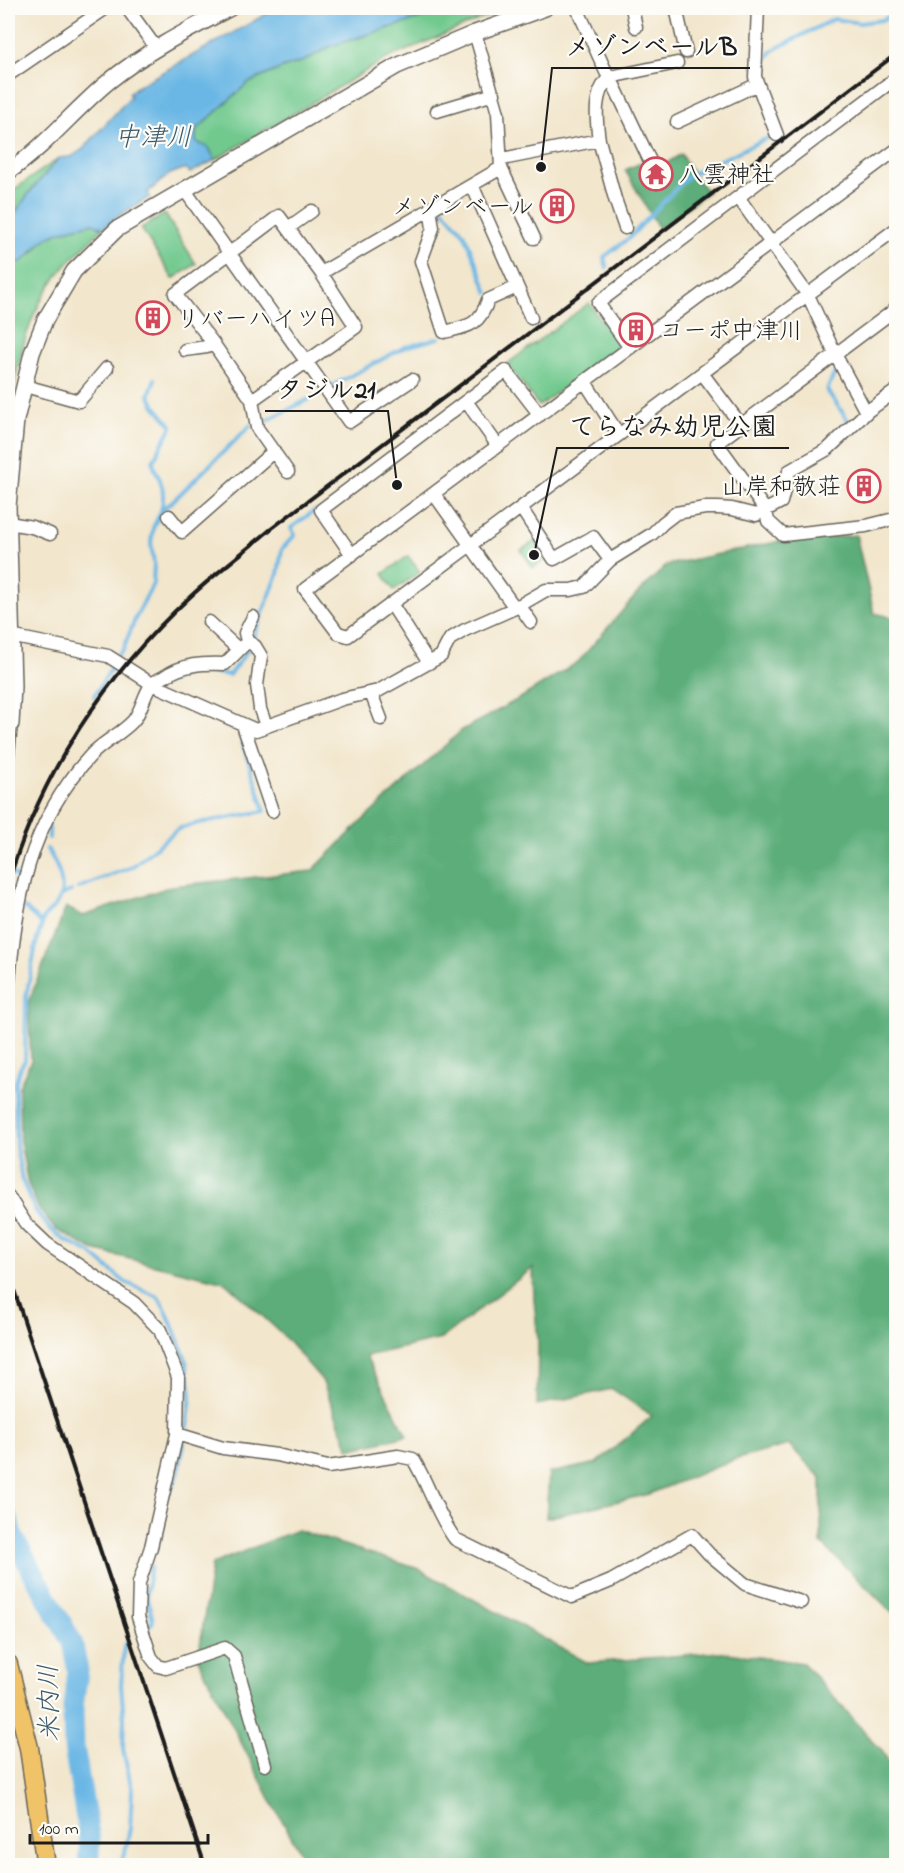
<svg xmlns="http://www.w3.org/2000/svg" width="904" height="1873" font-family="'Indie Flower','Klee One',sans-serif">
<rect width="100%" height="100%" fill="#fdfcf7"/>
<filter id="ink" filterUnits="userSpaceOnUse"><feTurbulence type="fractalNoise" baseFrequency=".0167" numOctaves="2"/><feDisplacementMap in="SourceGraphic" scale="12" xChannelSelector="R" yChannelSelector="G"/><feConvolveMatrix kernelMatrix="1 2 1 2 8 2 1 2 1" color-interpolation-filters="sRGB"/></filter>
<filter id="wash" filterUnits="userSpaceOnUse"><feTurbulence type="fractalNoise" baseFrequency=".008" numOctaves="4" result="noise"/><feDisplacementMap in="SourceGraphic" scale="24" xChannelSelector="R" yChannelSelector="G"/><feGaussianBlur stdDeviation="1.35" result="paint"/><feColorMatrix in="noise" values="0 0 0 0 0 0 0 0 0 0 0 0 0 0 0 0 0 1.4 0 .05"/><feComposite in="paint" operator="in"/></filter>
<g filter="url(#wash)">
<rect width="100%" height="100%" fill="#f2e6cc"/>
<path fill="#71c98e" stroke="#467255" stroke-width="1.5" d="M 454,8 L 516,8 L 483,18 L 386,59 L 215,160 L 209,148 L 196,142 L 196,130 L 248,83 L 282,68 L 304,61 L 331,46 Z
M 59,158 L 30,192 L 8,223 L 8,194 Z
M 165,214 L 196,264 L 173,279 L 141,228 Z
M 93,223 L 103,228 C 88,244 71,258 58,275 C 25,315 18,367 8,416 L 8,269 L 17,261 L 32,254 L 41,243 L 57,232 Z
M 589,303 L 619,346 L 539,406 L 507,364 Z
M 535,541 L 546,559 L 533,568 L 521,550 Z
M 408,556 L 420,572 L 394,590 L 383,574 Z"/>
<path fill="#5cad79" stroke="#3c644a" stroke-width="1.5" d="M 681,154 L 695,177 L 708,192 L 659,229 L 625,170 L 645,161 L 649,169 L 646,172 L 653,184 L 668,176 L 662,166 Z
M 856,535 L 874,613 L 896,618 L 896,1616 L 821,1543 L 821,1478 L 789,1445 L 734,1460 L 649,1494 L 546,1518 L 549,1473 L 597,1463 L 652,1416 L 612,1389 L 537,1405 L 538,1340 L 534,1300 L 533,1268 L 441,1339 L 366,1356 L 407,1436 L 349,1449 L 322,1380 L 280,1332 L 225,1282 L 93,1250 L 55,1229 L 39,1209 L 28,1184 L 20,1141 L 19,1087 L 31,1060 L 28,1003 L 66,907 L 83,916 L 172,886 L 312,871 L 363,820 L 462,730 L 522,697 L 578,662 L 636,595 L 667,565 L 776,542 Z
M 297,1530 L 419,1569 L 588,1663 L 720,1652 L 803,1663 L 882,1751 L 896,1774 L 896,1865 L 308,1865 L 277,1812 L 198,1659 L 212,1564 Z"/>
<path fill="#6bb7e5" stroke="#446a80" stroke-width="1.5" d="M 277,8 L 454,8 L 331,46 L 304,61 L 282,68 L 248,83 L 196,130 L 196,142 L 209,148 L 215,160 L 190,173 L 186,168 L 170,174 L 148,192 L 150,197 L 121,214 L 103,228 L 93,223 C 76,228 56,230 42,242 C 34,249 29,256 20,263 L 17,261 L 8,269 L 8,223 L 30,192 L 59,158 L 71,157 L 83,149 L 131,96 L 129,93 L 138,86 Z"/>
<g fill="none" stroke-linecap="round" stroke-linejoin="round">
<path stroke="#6bb7e5" stroke-width="4" d="M 761,75 L 763,63 L 773,50 L 834,19 L 860,23 L 882,20 L 896,13
M 765,88 L 779,125
M 443,209 L 465,235 L 488,293
M 607,268 L 604,257 L 628,239 L 689,175 L 772,136
M 837,368 L 827,390 L 849,422
M 155,379 L 149,395 L 155,406 L 172,426 L 153,461 C 153,469 158,473 160,480 C 164,490 164,500 161,510
M 330,387 L 405,347 L 439,338
M 262,423 L 321,393
M 252,640 L 278,574 L 282,549 L 295,535 L 291,528 L 314,511
M 117,656 L 123,650 L 135,619 L 153,584 L 154,564 L 151,543 L 153,528 L 161,511 L 177,497 L 251,425
M 199,670 L 229,675 L 248,650
M 165,684 L 186,673
M 94,696 L 111,669 L 111,664
M 49,838 L 49,827
M 12,874 L 18,877 L 14,892 L 14,898
M 78,888 L 132,867 L 178,829 L 195,824 L 265,811 L 240,735
M 62,895 L 71,891
M 25,908 L 42,924 L 37,939 L 26,997 L 25,1060 L 19,1070 L 15,1085 L 16,1147 L 22,1180 L 35,1210 L 50,1229 L 63,1239 L 90,1253 L 125,1282 L 158,1297 L 166,1310 L 186,1360 L 191,1395 L 187,1427
M 42,924 C 43,915 51,911 56,905 C 69,890 57,863 47,849
M 168,1495 L 178,1474 L 184,1444
M 156,1550 L 164,1517
M 146,1628 L 152,1623 L 153,1620 L 146,1594 L 151,1566
M 119,1866 L 125,1852 L 130,1828 L 132,1790 L 123,1749 L 124,1720 L 121,1685 L 124,1646 L 127,1643"/>
<path stroke="#6bb7e5" stroke-width="21" d="M 8,1519 L 12,1535 L 72,1642 L 78,1671 L 73,1707 L 74,1747 L 90,1841 L 88,1866"/>
</g>
</g>
<g filter="url(#ink)">
<g fill="none" stroke-linecap="round" stroke-linejoin="round">
<defs>
<path id="minor" d="M 127,8 L 156,48
M 577,8 L 606,72 L 610,77 L 651,163
M 632,8 L 636,27
M 676,8 L 686,52
M 758,8 L 755,77 L 777,135
M 475,33 L 498,113 L 501,168 L 534,238
M 8,75 L 106,8
M 437,111 L 494,94
M 677,122 L 756,85
M 599,140 L 615,199 L 625,228
M 896,150 L 305,589 L 338,633 L 348,636 L 896,229
M 502,159 L 599,140 C 596,119 593,92 610,77 L 677,63
M 472,185 L 531,318
M 184,189 L 349,422 L 412,380
M 738,197 L 808,295 L 835,354 L 866,412
M 430,208 L 433,228 L 421,261 L 444,332 C 469,326 479,326 488,300 L 517,287
M 288,228 L 312,211
M 321,273 L 501,168
M 896,309 L 717,443 L 766,511 L 768,521 L 783,535 L 866,526 L 890,520 L 896,520
M 630,348 L 598,303 L 892,81 L 896,88
M 185,350 L 207,347 L 213,343
M 702,373 L 741,425
M 585,382 L 619,435
M 25,386 L 79,401 L 107,368
M 252,400 L 356,327 L 321,273 L 279,216 L 175,294 L 213,343 L 252,400 L 257,428 L 288,472
M 466,401 L 498,446
M 434,494 L 515,608
M 521,508 L 554,559 L 593,537 L 610,560
M 169,516 L 182,532 L 274,451
M 9,523 L 32,527 L 50,534
M 352,555 L 321,510 L 506,371 L 540,415
M 392,605 L 429,663
M 519,605 L 531,622
M 253,617 L 245,633 L 247,641 L 255,646 L 261,656 L 257,685 L 260,709 L 266,726
M 209,622 L 239,650 L 244,645
M 10,636 L 108,656 L 152,684 L 256,730 L 342,699 L 378,691 L 441,656 L 450,639 L 465,630 L 515,608 L 546,590 L 571,590 L 584,587 L 610,560 L 652,534 L 663,523 L 676,513 L 705,508 L 718,508 L 732,509 L 756,515 L 781,502 L 789,471 L 828,449 L 869,410 L 896,391
M 371,693 L 381,719
M 243,725 L 272,811
M 8,754 L 11,724
M 8,989 C 17,899 27,825 91,755 C 103,742 121,734 133,721 C 142,711 144,693 152,684 C 155,681 160,679 164,677 C 183,664 202,663 225,664 L 239,650
M 8,1196 L 26,1224 L 47,1244 L 134,1303 L 160,1330 L 178,1377 L 177,1434 L 223,1448 L 277,1455 L 328,1467 L 398,1456 L 413,1459 C 429,1485 437,1515 455,1539 L 572,1597 L 611,1581 L 692,1535 L 709,1554 L 745,1584 L 801,1602
M 177,1434 L 151,1547 L 139,1583 L 138,1617 L 151,1657 L 158,1666 L 166,1668 L 225,1648 L 234,1656 L 265,1765"/>
<path id="tertiary" d="M 8,172 C 45,147 73,111 108,82 C 145,52 188,30 230,8
M 8,724 L 11,724 L 13,686 L 8,506 L 16,420 L 32,353 L 45,320 L 74,271 L 117,229 L 397,66 L 475,33 L 545,8"/>
<path id="primary" d="M 8,1664 L 29,1748 L 46,1866"/>
</defs>
<use href="#minor" stroke="#67635a" stroke-width="15"/>
<use href="#tertiary" stroke="#67635a" stroke-width="18"/>
<use href="#primary" stroke="#67635a" stroke-width="21"/>
<use href="#minor" stroke="#fff" stroke-width="12"/>
<use href="#tertiary" stroke="#fff" stroke-width="15"/>
<use href="#primary" stroke="#f1c369" stroke-width="18"/>
<path stroke="#1c1c1c" stroke-width="4" d="M 8,884 C 40,774 106,674 191,596 C 216,573 245,551 271,529 L 896,54
M 8,1272 L 205,1866"/>
</g>
</g>
<defs>
<symbol id="temple-ring" viewBox="-11 -11 22 22"><circle r="9.5" fill="#fdfcf7" stroke="#d1495b" stroke-width="1.5"/><path d="M0-6L5-2H3V0L6.5 2.5H4V6H1.5V3h-3V6H-4V2.5H-6.5L-3 0V-2H-5Z" fill="#d1495b"/></symbol>
<symbol id="building-ring" viewBox="-11 -11 22 22"><circle r="9.5" fill="#fdfcf7" stroke="#d1495b" stroke-width="1.5"/><path d="M-4-6H4V6H1V3H-1V6H-4ZM-2.5-4.3h1.7v1.8h-1.7ZM.8-4.3h1.7v1.8H.8ZM-2.5-1h1.7V.8h-1.7ZM.8-1h1.7V.8H.8Z" fill="#d1495b"/></symbol>
</defs>
<g fill-rule="evenodd">
<use href="#temple-ring" x="637" y="155" width="38" height="38"/>
<use href="#building-ring" x="538" y="187" width="38" height="38"/>
<use href="#building-ring" x="134" y="299" width="38" height="38"/>
<use href="#building-ring" x="617" y="311" width="38" height="38"/>
<use href="#building-ring" x="845" y="467" width="38" height="38"/>
</g>
<g text-anchor="middle" stroke-width="4.5" stroke-linejoin="round" paint-order="stroke">
<g font-size="24" fill="#1c1c1c" stroke="#fdfcf7" text-anchor="start">
<text x="679" y="182">八雲神社</text>
<text x="534" y="214" text-anchor="end">メゾンベール</text>
<text x="176" y="326">リバーハイツA</text>
<text x="659" y="338">コーポ中津川</text>
<text x="841" y="494" text-anchor="end">山岸和敬荘</text>
</g>
<g font-size="26" font-style="italic" fill="#3c5a6c" stroke="#fdfcf7">
<text x="153" y="145">中津川</text>
<text transform="translate(48 1703) rotate(-91)" y="9">米内川</text>
</g>
</g>
<path fill="none" stroke="#1c1c1c" stroke-width="2" d="M541 167L552 68H750M397 485L388 411H265M534 555L557 448H789"/>
<g fill="#1c1c1c" stroke="#fdfcf7" stroke-width="2">
<circle cx="541" cy="167" r="6"/>
<circle cx="397" cy="485" r="6"/>
<circle cx="534" cy="555" r="6"/>
</g>
<g font-size="26" text-anchor="middle" font-weight="bold" fill="#1c1c1c" stroke="#fdfcf7" stroke-width="4.5" stroke-linejoin="round" paint-order="stroke">
<text x="651" y="55">メゾンベールB</text>
<text x="326" y="398">タジル21</text>
<text x="673" y="435">てらなみ幼児公園</text>
</g>
<rect width="904" height="1873" fill="none" stroke="#fdfcf7" stroke-width="30"/>
<path d="M30 1834v9h178v-9" fill="none" stroke="#1c1c1c" stroke-width="3"/>
<text x="39" y="1834" font-size="18" fill="#1c1c1c" stroke="#fdfcf7" stroke-width="4.5" paint-order="stroke">100 m</text>
</svg>
